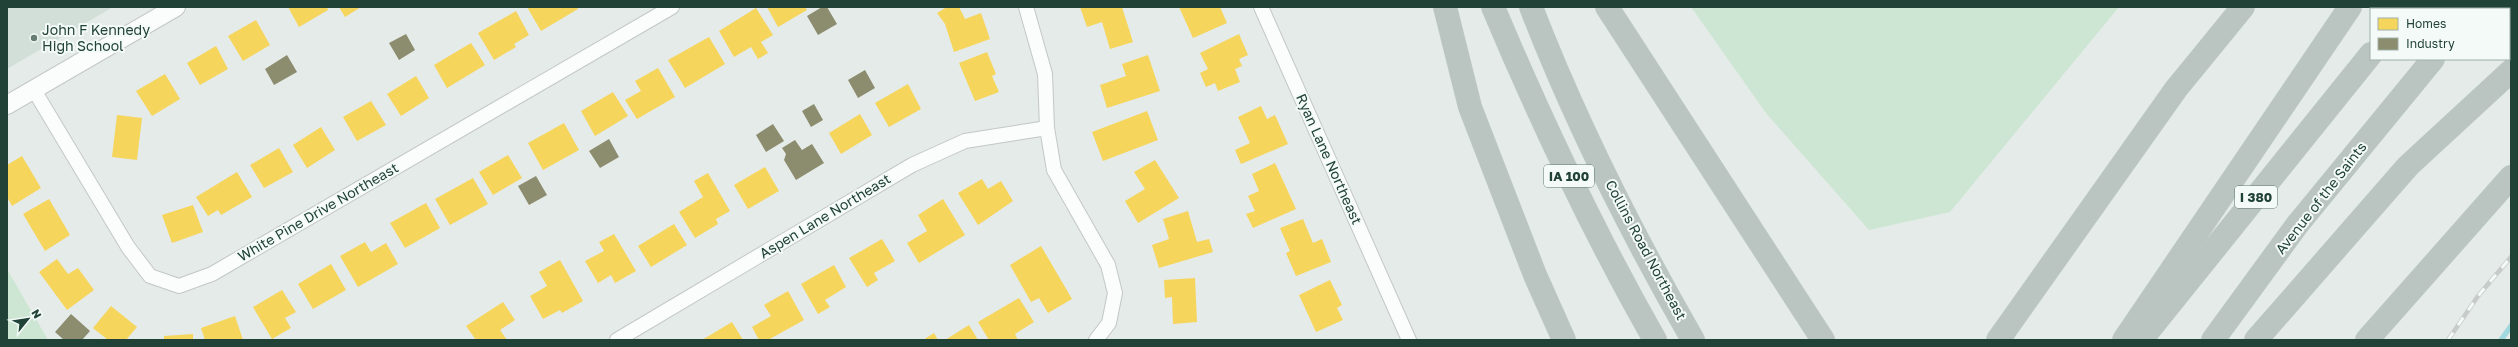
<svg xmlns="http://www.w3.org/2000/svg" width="2518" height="347" font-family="'Golos Text',sans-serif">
<rect width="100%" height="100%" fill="#e5ebe8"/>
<path fill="#d2ded8" d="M 7,7 L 113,7 L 7,69 Z"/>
<path fill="#cde6d3" d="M 1691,7 L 2119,7 L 1950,212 L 1869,230 L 1766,113 Z
M 7,269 L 48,340 L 7,340 Z"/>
<path fill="#f6d55c" d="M 288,7 L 327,7 L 328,10 L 299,27 Z
M 339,7 L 361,7 L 345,17 Z
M 527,7 L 577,7 L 578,9 L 541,31 Z
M 767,7 L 805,7 L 807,10 L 778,27 Z
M 947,7 L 959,7 L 965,19 L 981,13 L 990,39 L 954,52 L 945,24 L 937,13 Z
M 1080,7 L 1122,7 L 1133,42 L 1110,49 L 1102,22 L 1087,27 Z
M 1179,7 L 1220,7 L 1227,23 L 1193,38 Z
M 756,8 L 773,35 L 761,42 L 768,53 L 758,59 L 751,47 L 734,57 L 719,31 Z
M 516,11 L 529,35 L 514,44 L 516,47 L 494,60 L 478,33 Z
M 256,20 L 270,45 L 243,61 L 228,36 Z
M 1239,34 L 1248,55 L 1239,59 L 1242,66 L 1235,69 L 1240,82 L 1218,91 L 1215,83 L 1206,87 L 1200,73 L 1208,69 L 1200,53 Z
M 709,37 L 725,64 L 685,88 L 668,60 Z
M 471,43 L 485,65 L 447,88 L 434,65 Z
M 216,46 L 228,69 L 200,85 L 187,63 Z
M 987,52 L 996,74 L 992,76 L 999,92 L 975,101 L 959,63 Z
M 1148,55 L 1160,91 L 1107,108 L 1100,85 L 1126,76 L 1122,64 Z
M 658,68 L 675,97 L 637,119 L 625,100 L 641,91 L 635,81 Z
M 165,74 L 180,99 L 152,116 L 136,91 Z
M 416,76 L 429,98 L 401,116 L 387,94 Z
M 908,84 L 921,109 L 889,127 L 875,103 Z
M 613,92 L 628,116 L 595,136 L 581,111 Z
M 371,101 L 386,125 L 357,141 L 343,117 Z
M 1261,106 L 1267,119 L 1275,115 L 1288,144 L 1241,164 L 1235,150 L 1250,143 L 1238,117 Z
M 1147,111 L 1158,140 L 1103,161 L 1092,132 Z
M 860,114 L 872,135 L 841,154 L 829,133 Z
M 117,115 L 142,118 L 137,160 L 112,157 Z
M 564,123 L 579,150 L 543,170 L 528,143 Z
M 321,127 L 335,150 L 307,168 L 293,145 Z
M 279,148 L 293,172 L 264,188 L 250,165 Z
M 508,155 L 522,178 L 493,195 L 479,172 Z
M 22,156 L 41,188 L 12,206 L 7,197 L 7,165 Z
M 1155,160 L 1179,198 L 1138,223 L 1125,201 L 1145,189 L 1134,172 Z
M 1275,163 L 1296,209 L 1253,228 L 1246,214 L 1255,211 L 1248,196 L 1259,191 L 1252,174 Z
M 765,167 L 779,191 L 748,209 L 734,185 Z
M 237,172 L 252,197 L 221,215 L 218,210 L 208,216 L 196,197 Z
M 708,173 L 730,211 L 716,219 L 718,224 L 695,238 L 679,212 L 703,197 L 694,181 Z
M 473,178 L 488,204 L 450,225 L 435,199 Z
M 982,179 L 988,189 L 1001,181 L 1013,201 L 978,225 L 958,193 Z
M 49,199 L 70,235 L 45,251 L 23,214 Z
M 943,199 L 965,235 L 919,263 L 907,243 L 927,231 L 918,215 Z
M 426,203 L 440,228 L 405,248 L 390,223 Z
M 193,205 L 203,232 L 172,243 L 162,215 Z
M 1188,211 L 1197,242 L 1209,239 L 1213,252 L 1159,268 L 1152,245 L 1169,239 L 1163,219 Z
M 1303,219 L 1313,243 L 1322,239 L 1331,262 L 1296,276 L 1286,253 L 1290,251 L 1280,228 Z
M 674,224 L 687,245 L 651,267 L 638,246 Z
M 614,234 L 636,271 L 615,283 L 611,275 L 598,283 L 585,261 L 604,251 L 599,242 Z
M 882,239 L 895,261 L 874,273 L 878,280 L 867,287 L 849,258 Z
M 365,242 L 371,252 L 386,243 L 398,264 L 358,287 L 340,256 Z
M 1041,246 L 1072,299 L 1048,313 L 1039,298 L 1031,302 L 1010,265 Z
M 57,259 L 68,274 L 78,268 L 94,290 L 67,310 L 39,272 Z
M 560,260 L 583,301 L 562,313 L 560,310 L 543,319 L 530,296 L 547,286 L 539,272 Z
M 331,264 L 346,290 L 313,309 L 298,284 Z
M 834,265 L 846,287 L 825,300 L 830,307 L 818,314 L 801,284 Z
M 1195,278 L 1197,322 L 1173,324 L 1172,297 L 1165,298 L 1164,280 Z
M 1330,280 L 1342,305 L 1337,308 L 1343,320 L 1316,332 L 1299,295 Z
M 282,290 L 296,312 L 285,318 L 291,328 L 272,339 L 253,307 Z
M 788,291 L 804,320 L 768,340 L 759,340 L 752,327 L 771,316 L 764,305 Z
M 1019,298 L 1034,322 L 1015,334 L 1018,340 L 989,340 L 978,322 Z
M 503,302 L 515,320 L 500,330 L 507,340 L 476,340 L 466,326 Z
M 111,306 L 137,327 L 126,340 L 108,340 L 93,328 Z
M 235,316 L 243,340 L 205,340 L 201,328 Z
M 732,322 L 743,340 L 702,340 Z
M 969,325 L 978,340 L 945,340 Z
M 934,333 L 938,340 L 923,340 Z
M 193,334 L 193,340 L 164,340 L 164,336 Z"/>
<path fill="#8c8c6e" d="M 822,7 L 827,7 L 837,24 L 818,35 L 807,16 Z
M 406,34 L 415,50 L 399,60 L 389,43 Z
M 287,55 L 297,72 L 274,85 L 265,69 Z
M 865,70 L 875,88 L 858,98 L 848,80 Z
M 814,104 L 823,120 L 811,127 L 802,111 Z
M 773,124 L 784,141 L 766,152 L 756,135 Z
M 609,139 L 619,157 L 600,168 L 589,151 Z
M 795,140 L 802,150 L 812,144 L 824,163 L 796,180 L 784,160 L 786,154 L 782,148 Z
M 536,176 L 547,195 L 529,205 L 518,186 Z
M 71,314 L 90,331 L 82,340 L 64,340 L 55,332 Z"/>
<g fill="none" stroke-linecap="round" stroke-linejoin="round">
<path stroke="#a1d8de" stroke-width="5.5" d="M 2501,340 L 2511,326"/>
<defs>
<path id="minor" d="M 1026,7 L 1045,74 L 1047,128 L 1054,170 L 1108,265 L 1115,293 L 1109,323 L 1096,340
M 1261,7 L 1409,340
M 34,90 L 128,247 L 150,276 L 179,286 L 212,274 L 672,7
M 617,340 L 912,165 L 965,141 L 1047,128"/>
<path id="tertiary" d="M 7,105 L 176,7"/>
<path id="motorway" d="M 1445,7 L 1470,107 L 1535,275 L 1564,340
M 1493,7 C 1541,121 1594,233 1655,340
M 1531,7 C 1575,121 1632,234 1693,340
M 1607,7 L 1823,340
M 2407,9 L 2409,7
M 2474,9 L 2475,7
M 1998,340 L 2176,89 L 2243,7
M 2124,340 L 2350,7
M 2141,340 L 2371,54
M 2213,340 L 2297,225 L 2433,59
M 2256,340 L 2408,166 L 2511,71
M 2367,340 L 2511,177"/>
</defs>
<use href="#minor" stroke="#c2c8c5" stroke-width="16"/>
<use href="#tertiary" stroke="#c2c8c5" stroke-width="20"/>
<use href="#motorway" stroke="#bcc7c4" stroke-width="24"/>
<use href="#minor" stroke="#fbfcfc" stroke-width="14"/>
<use href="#tertiary" stroke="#fbfcfc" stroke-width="18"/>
<use href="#motorway" stroke="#bac4c1" stroke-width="22"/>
<defs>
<path id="rail" d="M 2448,340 L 2478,296 L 2511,257"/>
</defs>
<use href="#rail" stroke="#c7ccca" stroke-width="4.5"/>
<use href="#rail" stroke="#f4faf7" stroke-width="3" stroke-dasharray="9" stroke-linecap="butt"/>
</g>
<circle fill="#657d75" stroke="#f4faf7" stroke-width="1.5" cx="34" cy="38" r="4"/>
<g text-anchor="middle" stroke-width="4" stroke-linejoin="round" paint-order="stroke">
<g fill="#f4faf7" stroke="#607971" stroke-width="1">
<rect x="1544" y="165" width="50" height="22" rx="3"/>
<rect x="2235" y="186" width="42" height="22" rx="3"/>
</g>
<g font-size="13" font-weight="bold" fill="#204237">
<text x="1569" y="181">IA 100</text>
<text x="2256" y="202">I 380</text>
</g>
<g font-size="14" fill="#204237" stroke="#f4faf7" text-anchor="start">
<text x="42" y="35">John F Kennedy<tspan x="42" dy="16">High School</tspan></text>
</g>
<g font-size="14" fill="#204237" stroke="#f4faf7">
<text transform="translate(1329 159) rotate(66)" y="5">Ryan Lane Northeast</text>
<text transform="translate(2321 198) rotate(-52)" y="5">Avenue of the Saints</text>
<text transform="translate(318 212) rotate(-30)" y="5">White Pine Drive Northeast</text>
<text transform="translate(825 216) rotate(-31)" y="5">Aspen Lane Northeast</text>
<text transform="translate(1646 250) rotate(62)" y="5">Collins Road Northeast</text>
</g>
</g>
<rect width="2518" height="347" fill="none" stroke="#204237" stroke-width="16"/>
<rect x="2370" y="8" width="140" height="52" fill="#f4faf7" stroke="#9fb0aa"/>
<rect x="2378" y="18" width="20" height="12" fill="#f6d55c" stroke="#9fb0aa"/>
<text x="2406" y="28" font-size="12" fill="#204237">Homes</text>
<rect x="2378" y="38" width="20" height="12" fill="#8c8c6e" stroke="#9fb0aa"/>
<text x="2406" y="48" font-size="12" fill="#204237">Industry</text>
<g transform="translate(28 319) rotate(60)" stroke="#f4faf7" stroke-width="3" paint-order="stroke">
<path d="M0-3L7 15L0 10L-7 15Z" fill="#204237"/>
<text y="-6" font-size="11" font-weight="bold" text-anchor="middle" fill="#204237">N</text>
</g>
</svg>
